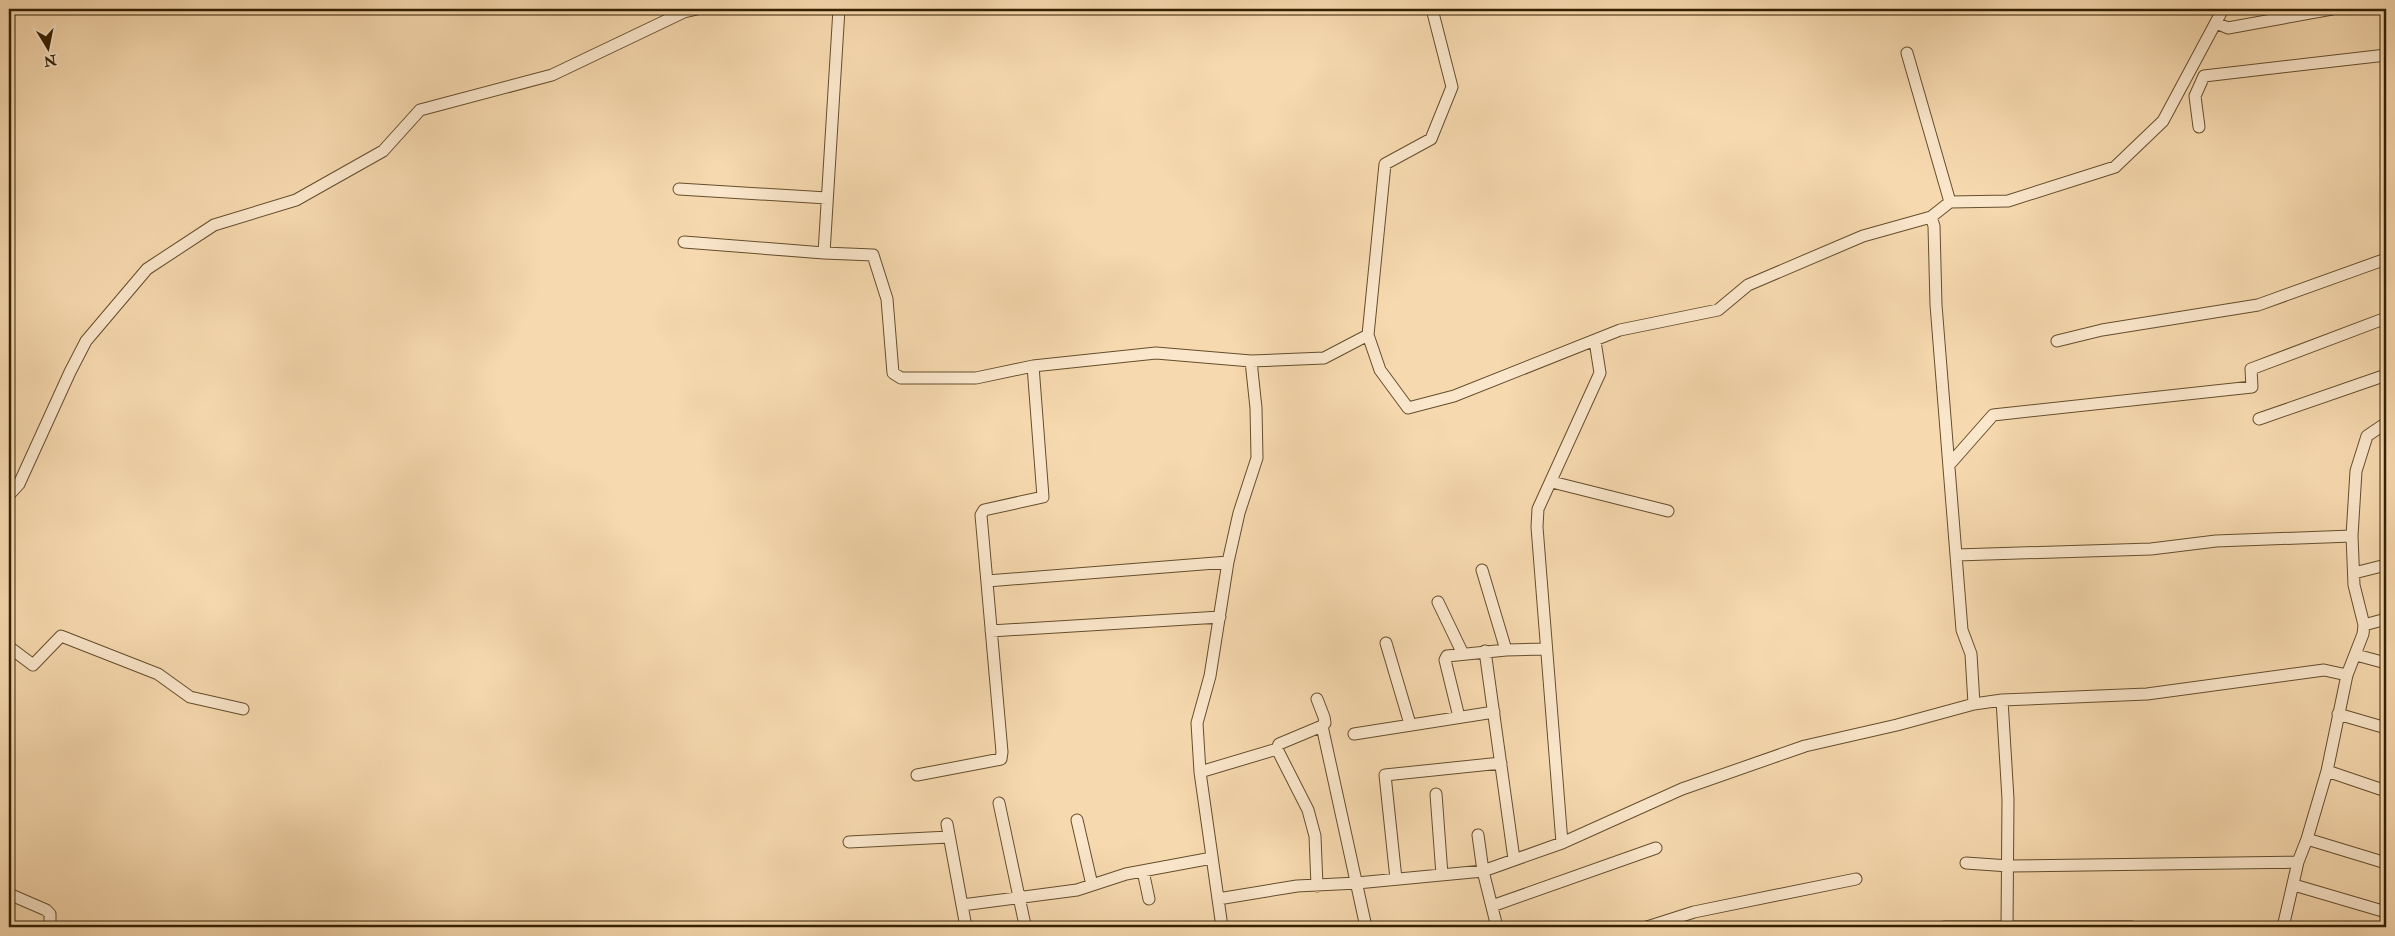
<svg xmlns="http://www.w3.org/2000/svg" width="2395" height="936" font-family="'IM FELL Double Pica',serif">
<rect width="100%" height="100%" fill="#f7d9af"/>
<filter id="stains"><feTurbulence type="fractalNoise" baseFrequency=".004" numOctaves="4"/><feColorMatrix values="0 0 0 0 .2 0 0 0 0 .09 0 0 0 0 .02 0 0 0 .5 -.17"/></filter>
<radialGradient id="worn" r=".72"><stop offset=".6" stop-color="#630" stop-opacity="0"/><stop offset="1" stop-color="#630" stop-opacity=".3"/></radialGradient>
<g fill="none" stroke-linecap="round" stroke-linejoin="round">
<defs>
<path id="street" d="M 839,9 L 824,253 L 873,255 L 887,299 L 893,373 L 901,378 L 976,378 L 1033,366 L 1156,353 L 1251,361 L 1324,358 L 1368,335
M 1432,9 L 1452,87 L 1431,139 L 1385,164 L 1368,335 L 1380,370 L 1408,408 L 1454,396 L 1620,330 L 1718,310 L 1748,285 L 1863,236 L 1931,217 L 1950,202 L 2008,201 L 2115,167 L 2163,121 L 2223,9
M 2216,23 L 2228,28 L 2332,9
M 1907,53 L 1950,202
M 2199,127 L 2195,96 L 2204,76 L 2386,55
M 679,189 L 827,198
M 1931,217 L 1934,226 L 1936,305 L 1962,630 L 1971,654 L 1974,704
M 684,242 L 824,253
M 2057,341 L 2102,330 L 2258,305 L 2386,259
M 2259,419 L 2386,375
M 1949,465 L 1993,415 L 2252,387 L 2251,369 L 2386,318
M 1552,482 L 1668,511
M 9,495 L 19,484 L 70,372 L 86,341 L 147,269 L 214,225 L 296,200 L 383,151 L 420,110 L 552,75 L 684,12 L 697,9
M 1957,555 L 2151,549 L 2216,541 L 2352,536
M 1482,570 L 1506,650
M 2354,573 L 2386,565
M 987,581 L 1228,562
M 1438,602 L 1463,654
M 2364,625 L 2386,619
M 991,631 L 1220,617
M 1386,643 L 1410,724
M 9,647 L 33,665 L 61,636 L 158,674 L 190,697 L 243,709
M 1485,651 L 1514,859
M 2356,655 L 2386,663
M 2002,700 L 2008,799 L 2007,927
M 2338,714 L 2386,728
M 1459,717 L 1445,660 L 1447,656 L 1506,650 L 1546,649
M 1322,726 L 1366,927
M 1354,734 L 1494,712
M 1277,749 L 1308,810 L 1315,836 L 1317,886
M 2327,771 L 2386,791
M 1200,772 L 1277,749 L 1279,744 L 1322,726 L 1325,723 L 1324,717 L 1317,699
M 917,775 L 1001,759 L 1002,752 L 981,515 L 984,510 L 1043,497 L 1033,366
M 1436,794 L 1442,875
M 999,803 L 1025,925
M 1077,820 L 1092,885
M 947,824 L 966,927
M 1478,835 L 1483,871 L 1497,927
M 2307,839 L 2386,863
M 849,842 L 949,837
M 1562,843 L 1537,527 L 1538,509 L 1600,373 L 1595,341
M 1966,863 L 2009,866 L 2298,862
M 1143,871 L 1149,899
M 1396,879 L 1385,775 L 1501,763
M 2294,885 L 2386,912
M 9,894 L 46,910 L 50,914 L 50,927
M 1218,899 L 1297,886 L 1357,883 L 1483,871 L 1562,843 L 1682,789 L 1805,746 L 1897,725 L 1974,704 L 2002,700 L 2147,694 L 2324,670 L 2347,675
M 962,905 L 1077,890 L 1126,874 L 1212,858
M 1492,906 L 1656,848
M 1222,927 L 1200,772 L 1197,723 L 1210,676 L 1228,562 L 1239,513 L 1257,458 L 1256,408 L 1251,361
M 1647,927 L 1694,912 L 1856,879
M 1944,927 L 2132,927
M 2283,927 L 2298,862 L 2307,839 L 2327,771 L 2347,675 L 2363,634 L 2364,625 L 2354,585 L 2352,536 L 2356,471 L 2367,436 L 2386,423"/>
</defs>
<use href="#street" stroke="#654e2c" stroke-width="13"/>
<use href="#street" stroke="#fae6cb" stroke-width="11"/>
</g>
<rect width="2395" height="936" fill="none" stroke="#f7d9af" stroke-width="30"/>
<rect x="10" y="10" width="2375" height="916" fill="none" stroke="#342000" stroke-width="2.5"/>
<rect x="15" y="15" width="2365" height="906" fill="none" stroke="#342000"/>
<g transform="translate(48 48) rotate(170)" stroke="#fae6cb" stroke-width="4" paint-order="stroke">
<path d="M0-4L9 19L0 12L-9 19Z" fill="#342000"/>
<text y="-8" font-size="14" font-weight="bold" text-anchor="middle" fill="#342000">N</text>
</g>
<rect width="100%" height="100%" filter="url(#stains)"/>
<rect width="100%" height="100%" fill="url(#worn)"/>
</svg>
